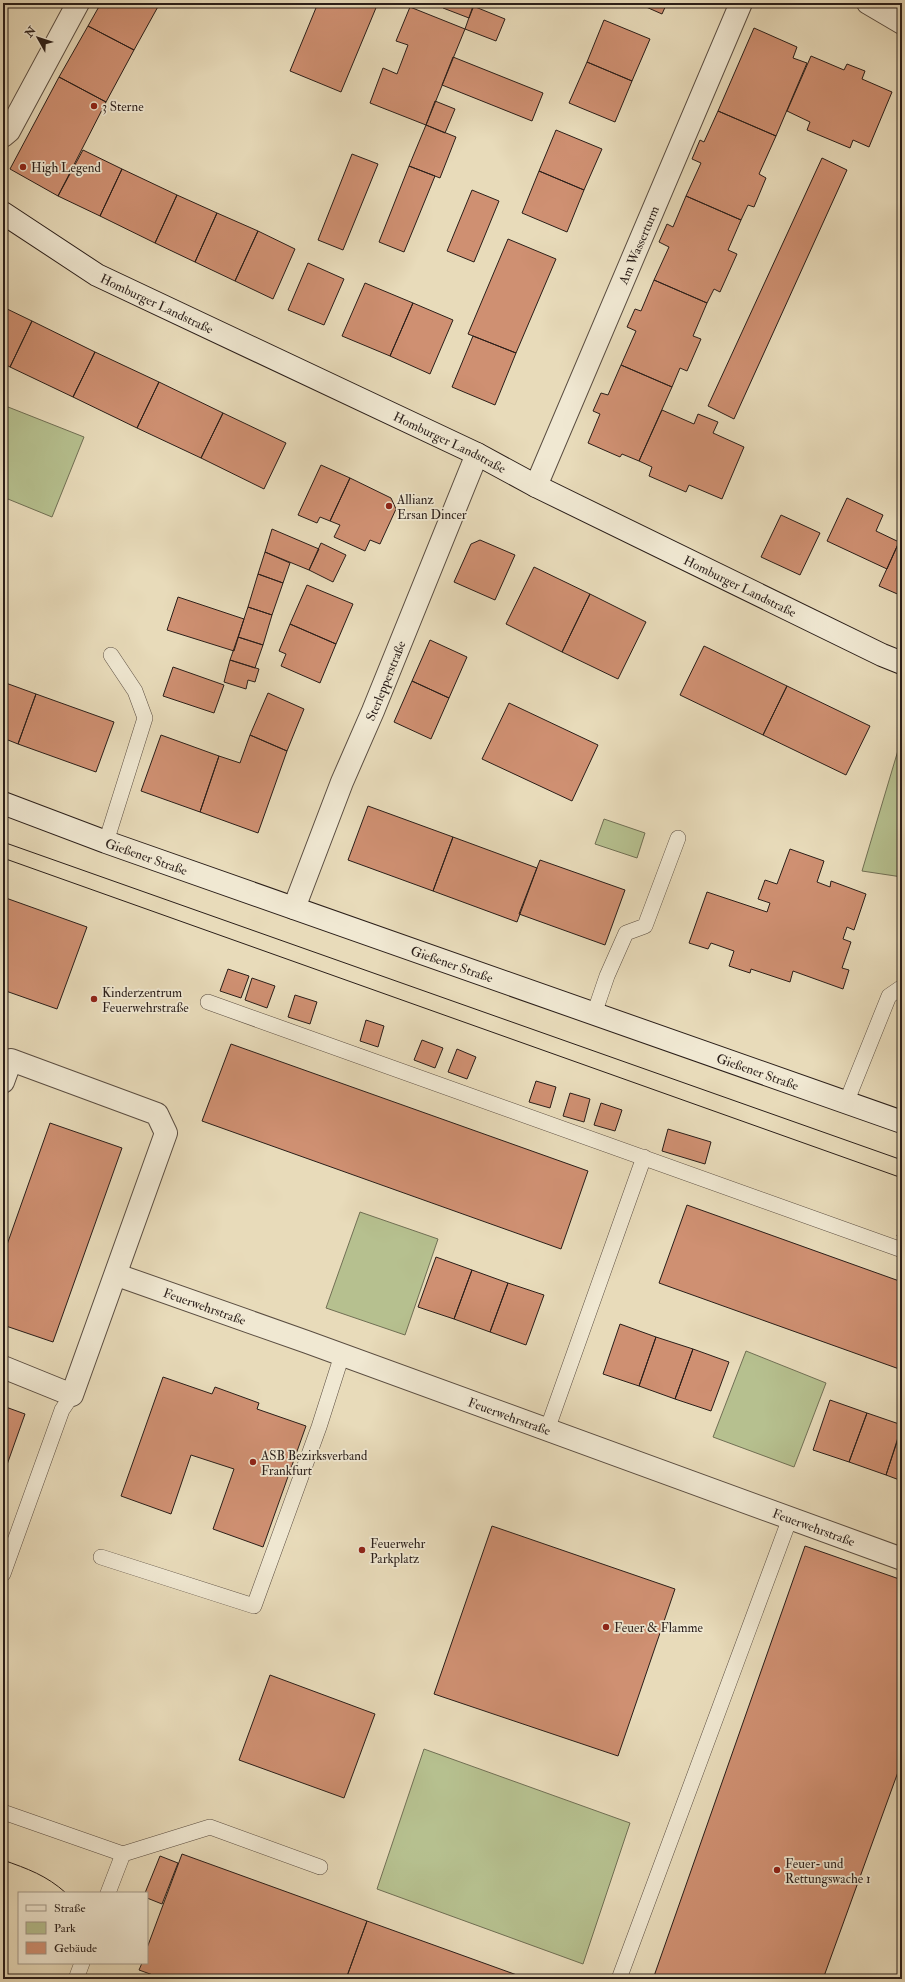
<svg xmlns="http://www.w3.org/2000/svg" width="905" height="1982" font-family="'IM FELL Double Pica',serif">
<rect width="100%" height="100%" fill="#e8dbba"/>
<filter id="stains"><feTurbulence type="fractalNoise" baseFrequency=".005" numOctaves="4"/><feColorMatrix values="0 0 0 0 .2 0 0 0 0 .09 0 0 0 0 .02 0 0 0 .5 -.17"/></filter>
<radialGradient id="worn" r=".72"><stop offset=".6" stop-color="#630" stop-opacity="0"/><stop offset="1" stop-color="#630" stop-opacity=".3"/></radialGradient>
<path fill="#b6c08f" stroke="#706f54" d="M 3,405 L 84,437 L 52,517 L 3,497 Z
M 902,737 L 902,877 L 862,871 Z
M 604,819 L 645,833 L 637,858 L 595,844 Z
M 360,1212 L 438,1239 L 405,1335 L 326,1308 Z
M 746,1351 L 826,1383 L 794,1467 L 713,1437 Z
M 424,1749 L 630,1823 L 583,1964 L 377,1889 Z"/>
<path fill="#cf9072" stroke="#2a1e19" d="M 101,3 L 160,3 L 134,50 L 88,26 Z
M 318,3 L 378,3 L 341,92 L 290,71 Z
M 445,3 L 475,3 L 469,18 L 443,8 Z
M 637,3 L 667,3 L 662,14 Z
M 473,6 L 505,19 L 496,41 L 465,29 Z
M 410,7 L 465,29 L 426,125 L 370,103 L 383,68 L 397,74 L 408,45 L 396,41 Z
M 604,20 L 650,39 L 632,81 L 587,62 Z
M 88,26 L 134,50 L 106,102 L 59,77 Z
M 754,28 L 797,47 L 793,58 L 807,63 L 776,136 L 718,111 Z
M 811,56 L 844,70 L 847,64 L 865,71 L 862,79 L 892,92 L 869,147 L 853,140 L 850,148 L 807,130 L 810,122 L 787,111 Z
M 453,57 L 543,93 L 532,121 L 442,85 Z
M 587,62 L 632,81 L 615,122 L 569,103 Z
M 59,77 L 106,102 L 58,196 L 10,169 Z
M 435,101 L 455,109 L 445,133 L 426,125 Z
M 718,111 L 776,136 L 759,174 L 766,178 L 754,207 L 748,205 L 741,220 L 686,196 L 701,163 L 692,159 L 700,140 L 704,142 Z
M 426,125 L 456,137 L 440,178 L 409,166 Z
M 556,130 L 602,149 L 584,190 L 539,171 Z
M 83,150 L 122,169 L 100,216 L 58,196 Z
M 352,154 L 378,164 L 343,250 L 318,240 Z
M 822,158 L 847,170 L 734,419 L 708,406 Z
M 409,166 L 435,176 L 404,252 L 379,242 Z
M 122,169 L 177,195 L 155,243 L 100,216 Z
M 539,171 L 584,190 L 567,232 L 522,213 Z
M 472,190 L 499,201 L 474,262 L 447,251 Z
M 177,195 L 217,213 L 195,262 L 155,243 Z
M 686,196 L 741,220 L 728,250 L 737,254 L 720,292 L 714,289 L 707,303 L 654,280 L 669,247 L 659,242 L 667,224 L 673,227 Z
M 217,213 L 258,231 L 235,281 L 195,262 Z
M 258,231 L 295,249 L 273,299 L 235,281 Z
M 508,239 L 556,259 L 516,353 L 468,334 Z
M 308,263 L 344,279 L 324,325 L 288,310 Z
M 654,280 L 707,303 L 693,336 L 701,339 L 687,371 L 680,368 L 672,387 L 621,365 L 636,331 L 627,327 L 635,309 L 641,311 Z
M 365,283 L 413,303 L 390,356 L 342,336 Z
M 413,303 L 453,320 L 430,374 L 390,356 Z
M 3,307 L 32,321 L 10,367 L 3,363 Z
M 32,321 L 95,352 L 73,397 L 10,367 Z
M 473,336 L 516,353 L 495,405 L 452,387 Z
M 95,352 L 159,382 L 137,428 L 73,397 Z
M 621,365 L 672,387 L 639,461 L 622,454 L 620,457 L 588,443 L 600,414 L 593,411 L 601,393 L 608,395 Z
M 159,382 L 223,413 L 201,458 L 137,428 Z
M 662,410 L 694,424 L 698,414 L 718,422 L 713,433 L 744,447 L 722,499 L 689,485 L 686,492 L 649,476 L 652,467 L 639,461 Z
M 223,413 L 286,443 L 264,489 L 201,458 Z
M 321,465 L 350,478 L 330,521 L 320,517 L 317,523 L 298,515 Z
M 350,478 L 391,498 L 396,509 L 380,544 L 370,540 L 365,551 L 334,537 L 340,525 L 330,521 Z
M 847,498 L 883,515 L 876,531 L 899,542 L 887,569 L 827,541 Z
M 781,515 L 820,533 L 800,575 L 761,557 Z
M 272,529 L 319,549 L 309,570 L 265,552 Z
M 480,540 L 515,555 L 495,600 L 454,582 L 471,544 Z
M 899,542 L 902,543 L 902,596 L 879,586 Z
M 321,543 L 346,555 L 333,582 L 309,570 Z
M 265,552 L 290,563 L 283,583 L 258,574 Z
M 534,567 L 590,594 L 562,652 L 506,624 Z
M 258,574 L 283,583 L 272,615 L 248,607 Z
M 307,585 L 353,604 L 336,644 L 290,624 Z
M 590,594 L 646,622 L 618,679 L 562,652 Z
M 178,597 L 244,619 L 234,651 L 167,630 Z
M 248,607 L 272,615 L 263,645 L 238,637 Z
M 290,624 L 336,644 L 320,683 L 281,666 L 286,654 L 279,651 Z
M 238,637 L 263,645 L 255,668 L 230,660 Z
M 430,640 L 467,657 L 449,698 L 412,681 Z
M 704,646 L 787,686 L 763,735 L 680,695 Z
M 230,660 L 259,669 L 255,682 L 248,680 L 246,689 L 224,682 Z
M 173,667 L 224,685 L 214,713 L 163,696 Z
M 412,681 L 449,698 L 431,739 L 394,722 Z
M 3,682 L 36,694 L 18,744 L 3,738 Z
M 787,686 L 870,726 L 846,775 L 763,735 Z
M 268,693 L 304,709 L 287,751 L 250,735 Z
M 36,694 L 114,722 L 96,772 L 18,744 Z
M 509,703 L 598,745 L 572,801 L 482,759 Z
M 161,735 L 219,756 L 200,812 L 141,791 Z
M 250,735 L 287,751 L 258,833 L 200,812 L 219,756 L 240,763 Z
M 368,806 L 453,837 L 433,891 L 348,860 Z
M 453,837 L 537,868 L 517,922 L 433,891 Z
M 790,849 L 824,861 L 817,882 L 830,887 L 831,881 L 866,894 L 854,930 L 847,927 L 843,939 L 851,942 L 842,968 L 849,970 L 843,989 L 793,971 L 790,982 L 751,969 L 750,973 L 729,966 L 734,951 L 711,943 L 708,949 L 689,943 L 707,892 L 767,912 L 770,903 L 758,899 L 765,880 L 777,884 Z
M 540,860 L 625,890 L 605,945 L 519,914 Z
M 3,897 L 87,927 L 57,1009 L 3,990 Z
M 228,969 L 249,976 L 241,998 L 220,991 Z
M 252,978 L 275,986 L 267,1008 L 245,1000 Z
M 295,995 L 317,1002 L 310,1024 L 288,1017 Z
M 366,1020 L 384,1026 L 378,1047 L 360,1041 Z
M 422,1040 L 443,1048 L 435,1068 L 414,1060 Z
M 231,1044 L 588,1171 L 561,1249 L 202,1121 Z
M 457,1049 L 476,1057 L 467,1079 L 448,1072 Z
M 536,1081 L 556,1087 L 550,1108 L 529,1102 Z
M 570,1093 L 590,1099 L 584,1122 L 563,1116 Z
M 601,1103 L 622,1110 L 615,1131 L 594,1125 Z
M 50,1123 L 122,1148 L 53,1342 L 3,1325 L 3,1256 Z
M 668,1129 L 711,1142 L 705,1164 L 662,1151 Z
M 687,1205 L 902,1282 L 902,1370 L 659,1283 Z
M 902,1220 L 902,1238 L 897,1236 Z
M 436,1257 L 472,1270 L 454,1319 L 418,1307 Z
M 472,1270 L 508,1283 L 490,1332 L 454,1319 Z
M 508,1283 L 544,1295 L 526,1345 L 490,1332 Z
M 620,1324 L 656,1337 L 639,1386 L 603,1374 Z
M 656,1337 L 693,1349 L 675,1399 L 639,1386 Z
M 693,1349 L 729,1362 L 711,1411 L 675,1399 Z
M 163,1377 L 212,1394 L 215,1387 L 259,1403 L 257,1409 L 306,1426 L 263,1547 L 213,1529 L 234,1469 L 191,1455 L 171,1514 L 121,1496 Z
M 830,1400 L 867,1413 L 849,1462 L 813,1450 Z
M 3,1406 L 25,1414 L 3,1476 Z
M 867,1413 L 902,1425 L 886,1475 L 849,1462 Z
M 902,1427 L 902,1481 L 886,1475 Z
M 492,1526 L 675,1589 L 618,1756 L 434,1694 Z
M 805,1546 L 902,1580 L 902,1761 L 823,1979 L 653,1979 Z
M 270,1675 L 375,1714 L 344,1798 L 239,1760 Z
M 182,1854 L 367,1921 L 346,1979 L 164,1979 L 139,1970 L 142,1963 L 147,1963 L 147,1948 Z
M 160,1856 L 178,1863 L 162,1904 L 147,1898 L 147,1893 L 145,1893 Z
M 367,1921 L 528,1979 L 346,1979 Z"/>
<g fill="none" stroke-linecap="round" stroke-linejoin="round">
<defs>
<path id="lane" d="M 106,842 L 145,718 L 135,691 L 111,655
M 208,1002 L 902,1250
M 594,1014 L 607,976 L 626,933 L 645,926 L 678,838
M 846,1103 L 889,996 L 902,987
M 547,1430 L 644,1157
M 101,1557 L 254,1606 L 319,1427 L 342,1355
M 3,1574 L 62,1410 L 72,1395
M 3,1812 L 123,1854 L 108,1893
M 123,1854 L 210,1827 L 320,1867
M 76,1979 L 82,1963
M 619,1979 L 790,1518"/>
<g id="street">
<path d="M 868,3 L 902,23"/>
<path d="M 3,136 L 9,131 L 78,3"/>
<path id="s1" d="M 536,486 L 741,3"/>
<path id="s2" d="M 294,908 L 342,782 L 373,711 L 477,454"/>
<path d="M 3,1082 L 11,1060 L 157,1114 L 166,1133 L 72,1395 L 3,1367"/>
<path id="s3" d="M 117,1275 L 307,1342 L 902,1559"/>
</g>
<g id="secondary">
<path id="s4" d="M 3,213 L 97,275 L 477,454 L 536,486 L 882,655 L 902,663"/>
<path id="s5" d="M 3,803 L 106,842 L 902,1122"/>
</g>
</defs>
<use href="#lane" stroke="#5a4d41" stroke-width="16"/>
<use href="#street" stroke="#5a4d41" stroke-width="24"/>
<use href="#secondary" stroke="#2a1e19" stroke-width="24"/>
<use href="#lane" stroke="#f0e8d2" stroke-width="15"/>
<use href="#street" stroke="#f0e8d2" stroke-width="22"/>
<use href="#secondary" stroke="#f0e8d2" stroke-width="22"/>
<path stroke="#2a1e19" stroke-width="1" d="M 3,842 L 902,1160
M 3,858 L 902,1178
M 3,1860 C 28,1869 46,1875 66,1893
M 147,1943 L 148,1943"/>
</g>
<g fill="#8f2418" stroke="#f0e8d2" stroke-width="1.5">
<circle cx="94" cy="106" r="4"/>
<circle cx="23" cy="167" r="4"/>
<circle cx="389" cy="506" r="4"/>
<circle cx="94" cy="999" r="4"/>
<circle cx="253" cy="1462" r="4"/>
<circle cx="362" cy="1550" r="4"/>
<circle cx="606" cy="1627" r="4"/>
<circle cx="777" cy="1870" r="4"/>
</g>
<g text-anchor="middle" stroke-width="3.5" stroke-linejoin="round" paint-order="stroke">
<g font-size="13" fill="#2a1e19" stroke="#f0e8d2" text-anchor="start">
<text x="102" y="111">3 Sterne</text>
<text x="31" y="172">High Legend</text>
<text x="397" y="504">Allianz<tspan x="397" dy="15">Ersan Dincer</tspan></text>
<text x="102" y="997">Kinderzentrum<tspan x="102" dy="15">Feuerwehrstraße</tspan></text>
<text x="261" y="1460">ASB Bezirksverband<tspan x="261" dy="15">Frankfurt</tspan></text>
<text x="370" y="1548">Feuerwehr<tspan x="370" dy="15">Parkplatz</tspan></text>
<text x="614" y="1632">Feuer &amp; Flamme</text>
<text x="785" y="1868">Feuer- und<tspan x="785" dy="15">Rettungswache 1</tspan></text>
</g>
<g font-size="13" fill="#2a1e19" stroke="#f0e8d2">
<text dy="5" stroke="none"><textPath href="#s1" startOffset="262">Am Wasserturm</textPath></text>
<text dy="5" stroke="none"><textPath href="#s4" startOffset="179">Homburger Landstraße</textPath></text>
<text dy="5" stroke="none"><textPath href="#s4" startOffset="503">Homburger Landstraße</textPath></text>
<text dy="5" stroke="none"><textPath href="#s4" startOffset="827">Homburger Landstraße</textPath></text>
<text dy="5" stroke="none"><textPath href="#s2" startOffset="245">Sterlepperstraße</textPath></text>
<text dy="5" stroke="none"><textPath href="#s5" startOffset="153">Gießener Straße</textPath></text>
<text dy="5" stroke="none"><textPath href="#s5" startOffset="477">Gießener Straße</textPath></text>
<text dy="5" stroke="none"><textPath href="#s5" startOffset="801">Gießener Straße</textPath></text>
<text dy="5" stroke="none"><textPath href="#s3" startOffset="93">Feuerwehrstraße</textPath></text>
<text dy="5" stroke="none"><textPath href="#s3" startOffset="417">Feuerwehrstraße</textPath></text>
<text dy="5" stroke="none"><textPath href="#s3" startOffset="741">Feuerwehrstraße</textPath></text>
</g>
</g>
<rect width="905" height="1982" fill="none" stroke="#e8dbba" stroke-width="16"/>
<rect x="4" y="4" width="897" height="1974" fill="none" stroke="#2a1e19" stroke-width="2"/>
<rect x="8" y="8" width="889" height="1966" fill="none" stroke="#2a1e19"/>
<rect x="18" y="1892" width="130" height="72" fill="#f0e8d2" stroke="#a19788"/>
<rect x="26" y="1905" width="20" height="6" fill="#f0e8d2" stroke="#a19788"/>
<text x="54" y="1912" font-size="12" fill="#2a1e19">Straße</text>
<rect x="26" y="1922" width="20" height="12" fill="#b6c08f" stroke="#a19788"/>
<text x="54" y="1932" font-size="12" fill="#2a1e19">Park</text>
<rect x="26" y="1942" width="20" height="12" fill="#cf9072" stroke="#a19788"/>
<text x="54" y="1952" font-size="12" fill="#2a1e19">Gebäude</text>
<g transform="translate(38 38) rotate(309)" stroke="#f0e8d2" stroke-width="3" paint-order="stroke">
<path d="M0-3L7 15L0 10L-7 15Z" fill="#2a1e19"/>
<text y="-6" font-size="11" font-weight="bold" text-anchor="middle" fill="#2a1e19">N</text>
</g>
<rect width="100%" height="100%" filter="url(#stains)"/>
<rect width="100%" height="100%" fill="url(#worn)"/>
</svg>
